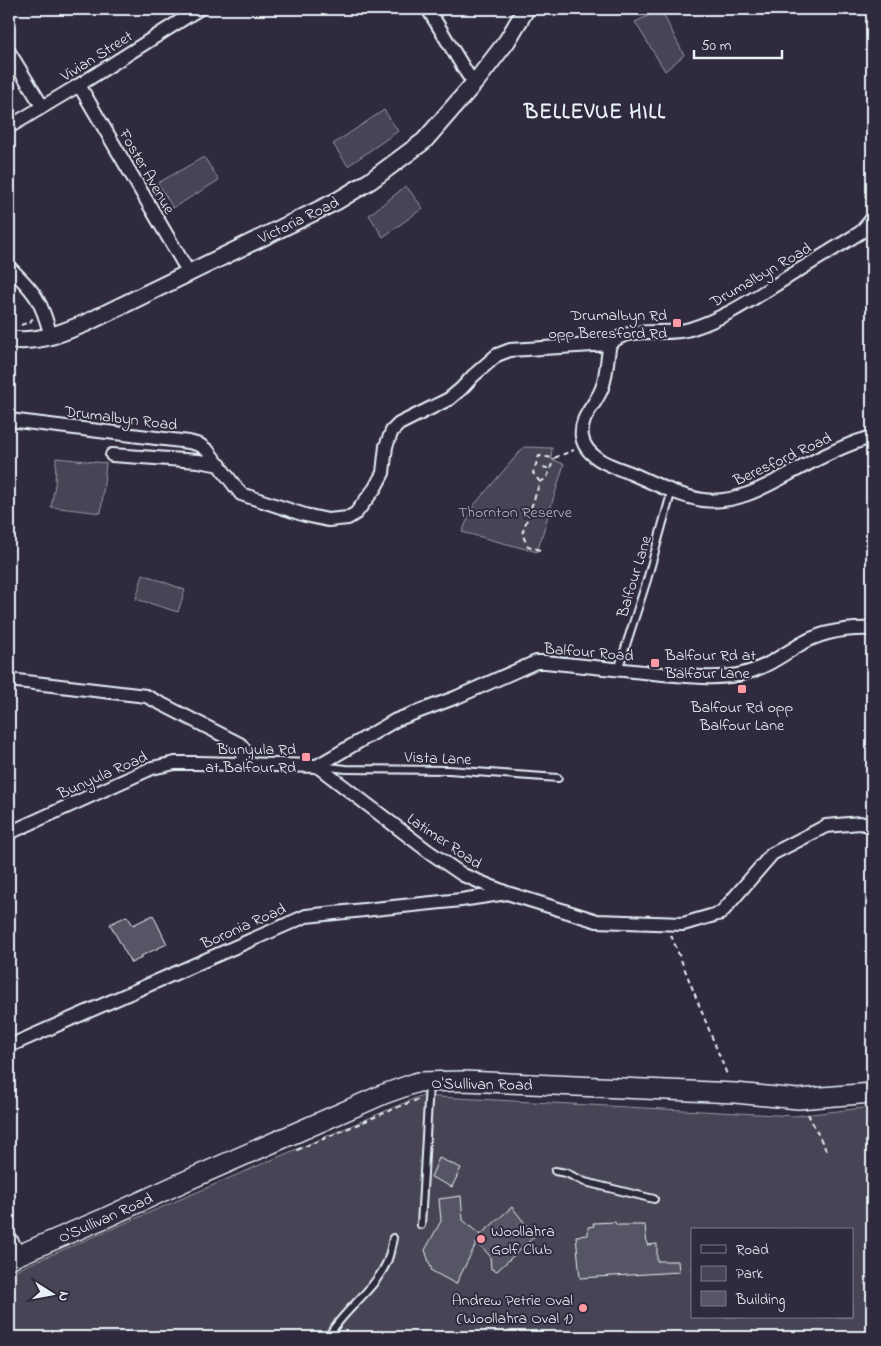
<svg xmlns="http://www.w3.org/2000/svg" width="881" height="1346" font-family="'Indie Flower',sans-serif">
<rect width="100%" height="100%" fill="#2f2a3d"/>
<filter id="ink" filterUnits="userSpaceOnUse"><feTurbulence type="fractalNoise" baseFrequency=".02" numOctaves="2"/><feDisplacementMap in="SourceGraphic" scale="10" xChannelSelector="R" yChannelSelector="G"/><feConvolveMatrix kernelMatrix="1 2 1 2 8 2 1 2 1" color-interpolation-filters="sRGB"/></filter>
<g filter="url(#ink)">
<path fill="#464455" stroke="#979aa6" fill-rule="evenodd" d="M 661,10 L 684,55 L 665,71 L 635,22 Z
M 384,110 L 398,131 L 348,166 L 333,144 Z
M 204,157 L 219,180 L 173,208 L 158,183 Z
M 406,186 L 423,208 L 383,237 L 369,215 Z
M 524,447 L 552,448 L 551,459 L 564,464 L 537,552 L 462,532 L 474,505 Z
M 56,458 L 106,463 L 101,513 L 51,507 L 55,484 Z
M 143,574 L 185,590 L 178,612 L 136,599 Z
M 420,1096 L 795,1116 L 872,1107 L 872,1337 L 9,1337 L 9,1273 ZM 692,1230 L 852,1230 L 852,1317 L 692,1317 Z"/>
<path fill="#575565" stroke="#e8f1f8" d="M 153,915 L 167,944 L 141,956 L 142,958 L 131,963 L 110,924 L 127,916 L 133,925 Z
M 439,1158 L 461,1168 L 452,1187 L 431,1177 Z
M 461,1196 L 463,1220 L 480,1235 L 512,1207 L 535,1236 L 497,1271 L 491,1269 L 490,1256 L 477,1242 L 456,1284 L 432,1271 L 425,1250 L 441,1221 L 439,1199 Z
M 615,1222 L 617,1225 L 645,1225 L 647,1245 L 657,1244 L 657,1261 L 678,1261 L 679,1272 L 580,1278 L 576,1236 L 588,1235 L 588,1227 L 594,1226 L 593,1223 Z"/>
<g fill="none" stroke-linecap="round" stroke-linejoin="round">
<defs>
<path id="service" d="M 618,670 L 647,580 L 672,490
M 320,766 L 346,769 L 449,770 L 558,778
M 555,1171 L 566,1173 L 585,1182 L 654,1199
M 421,1225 L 429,1084
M 328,1337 C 343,1310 372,1293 386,1264 C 390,1256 391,1247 393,1238"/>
<path id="minor" d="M 428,9 L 468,75 L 477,80
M 9,52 L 42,106
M 79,85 L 189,273
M 9,127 L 79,85 L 199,9
M 9,267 C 35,292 42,301 51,337
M 610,344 C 607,357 607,372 603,385 C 598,404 579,415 582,437 C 586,458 611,466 628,472 C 652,482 677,496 703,500 C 741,505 774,481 806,465 C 827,454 849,443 872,437
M 9,420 L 189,442 L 200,445 L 208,451 L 241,494 L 305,515 L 328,520 L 348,518 L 356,513 L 375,488 L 383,473 L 386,446 L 392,431 L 399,424 L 449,399 L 461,389 L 473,376 L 497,355 L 510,350 L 610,344 C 630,324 664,337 690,329 C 723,319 751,300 780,282 C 807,265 834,249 861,232 L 872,219
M 112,455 L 198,461 L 220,465
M 9,680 L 146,696 L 240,744 L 244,749 L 242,764
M 317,766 L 396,720 L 457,697 L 536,662 L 545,662 C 584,666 623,670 663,674 C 689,676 716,680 742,674 C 763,669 778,658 796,647 C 819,632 845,628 872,629
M 9,833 L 152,768 L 175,763 L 197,763 L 317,766 L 428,851 L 463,875 L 507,893 L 597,921 L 683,924 L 721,913 L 772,854 L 826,826 L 860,823 L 872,826
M 9,1046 L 306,916 L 461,900 L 507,893
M 9,1237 L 20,1255"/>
<path id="tertiary" d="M 9,339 C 37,344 61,333 86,323 L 337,201 L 370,181 L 424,141 L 477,80 L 507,41 L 526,9"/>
<path id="secondary" d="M 9,1259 L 105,1218 L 181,1183 L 384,1094 L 418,1082 L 463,1081 L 735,1093 L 798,1099 L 872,1093"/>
</defs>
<use href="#service" stroke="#e8f1f8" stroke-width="10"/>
<use href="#minor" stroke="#e8f1f8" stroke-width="16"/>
<use href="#tertiary" stroke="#e8f1f8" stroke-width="20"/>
<use href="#secondary" stroke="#e8f1f8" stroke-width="22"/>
<path stroke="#e8f1f8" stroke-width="2" stroke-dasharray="5 4" stroke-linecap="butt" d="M 21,325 L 30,322 L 33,318
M 543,467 L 550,469
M 540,482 L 533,473 L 539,456 L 554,458 L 574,450
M 540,550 L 528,546 L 522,534 L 540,482 L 547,478 L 554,458
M 671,935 L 728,1077
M 808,1114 L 827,1152
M 297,1150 L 408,1103 L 420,1099"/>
<use href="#service" stroke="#2f2a3d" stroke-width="6"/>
<use href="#minor" stroke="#2f2a3d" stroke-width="12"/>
<use href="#tertiary" stroke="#2f2a3d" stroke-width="16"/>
<use href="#secondary" stroke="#2f2a3d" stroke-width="19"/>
</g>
</g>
<g fill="#ff9aa2" stroke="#2f2a3d" stroke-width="2">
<rect x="672" y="318" width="10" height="10" rx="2.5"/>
<rect x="650" y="658" width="10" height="10" rx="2.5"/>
<rect x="737" y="684" width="10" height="10" rx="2.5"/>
<rect x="301" y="752" width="10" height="10" rx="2.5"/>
<circle cx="481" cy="1239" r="5"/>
<circle cx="583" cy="1308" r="5"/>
</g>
<g text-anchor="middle" stroke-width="4" stroke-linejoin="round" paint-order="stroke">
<g font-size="16" fill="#e8f1f8" stroke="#2f2a3d">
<text transform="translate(96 55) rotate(-32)" y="6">Vivian Street</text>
<text transform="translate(148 171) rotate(60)" y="6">Foster Avenue</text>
<text transform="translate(298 219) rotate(-26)" y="6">Victoria Road</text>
<text transform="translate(760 274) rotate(-30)" y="6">Drumalbyn Road</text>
<text transform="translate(121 417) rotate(7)" y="6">Drumalbyn Road</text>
<text transform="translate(782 458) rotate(-25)" y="6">Beresford Road</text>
<text transform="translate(633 576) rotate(-73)" y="6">Balfour Lane</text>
<text transform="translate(589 651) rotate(5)" y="6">Balfour Road</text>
<text transform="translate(438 757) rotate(2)" y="6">Vista Lane</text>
<text transform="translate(102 774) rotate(-24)" y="6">Bunyula Road</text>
<text transform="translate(445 840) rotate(34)" y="6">Latimer Road</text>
<text transform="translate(243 925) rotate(-24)" y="6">Boronia Road</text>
<text transform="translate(482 1083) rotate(1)" y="6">O'Sullivan Road</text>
<text transform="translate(105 1217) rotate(-24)" y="6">O'Sullivan Road</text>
</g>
<g font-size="16" fill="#e8f1f8" stroke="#2f2a3d" text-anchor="end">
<text x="667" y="320">Drumalbyn Rd<tspan x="667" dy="18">opp Beresford Rd</tspan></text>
<text x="665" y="660" text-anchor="start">Balfour Rd at<tspan x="665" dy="18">Balfour Lane</tspan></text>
<text x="742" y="712" text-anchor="middle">Balfour Rd opp<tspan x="742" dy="18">Balfour Lane</tspan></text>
<text x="296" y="754">Bunyula Rd<tspan x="296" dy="18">at Balfour Rd</tspan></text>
<text x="491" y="1236" text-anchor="start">Woollahra<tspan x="491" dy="18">Golf Club</tspan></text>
<text x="573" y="1305">Andrew Petrie Oval<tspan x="573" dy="18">(Woollahra Oval 1)</tspan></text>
</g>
<g font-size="16" fill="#afb4bf" stroke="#2f2a3d">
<text x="515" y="517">Thornton Reserve</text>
</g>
<g font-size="21" font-weight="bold" letter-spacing="1" fill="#e8f1f8" stroke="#2f2a3d">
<text x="595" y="118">BELLEVUE HILL</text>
</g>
</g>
<rect width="881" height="1346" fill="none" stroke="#2f2a3d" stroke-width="30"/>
<rect x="15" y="15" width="851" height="1316" fill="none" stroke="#e8f1f8" stroke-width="2" filter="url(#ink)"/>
<rect x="691" y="1228" width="162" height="90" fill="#2f2a3d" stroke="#797a88"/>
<rect x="701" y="1245" width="25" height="8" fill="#2f2a3d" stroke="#797a88"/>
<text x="736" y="1254" font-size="15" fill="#e8f1f8">Road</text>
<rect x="701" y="1266" width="25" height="15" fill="#464455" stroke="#797a88"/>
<text x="736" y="1278" font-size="15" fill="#e8f1f8">Park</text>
<rect x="701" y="1291" width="25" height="15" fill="#575565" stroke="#797a88"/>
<text x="736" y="1304" font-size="15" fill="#e8f1f8">Building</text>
<g transform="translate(52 1294) rotate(101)" stroke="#2f2a3d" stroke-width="4" paint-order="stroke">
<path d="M0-4L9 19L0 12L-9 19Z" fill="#e8f1f8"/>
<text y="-8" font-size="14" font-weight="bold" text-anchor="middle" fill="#e8f1f8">N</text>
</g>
<path d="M694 50v8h88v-8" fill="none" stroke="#e8f1f8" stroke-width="2.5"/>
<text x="701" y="50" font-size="15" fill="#e8f1f8" stroke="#2f2a3d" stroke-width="4" paint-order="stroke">50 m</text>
</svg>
